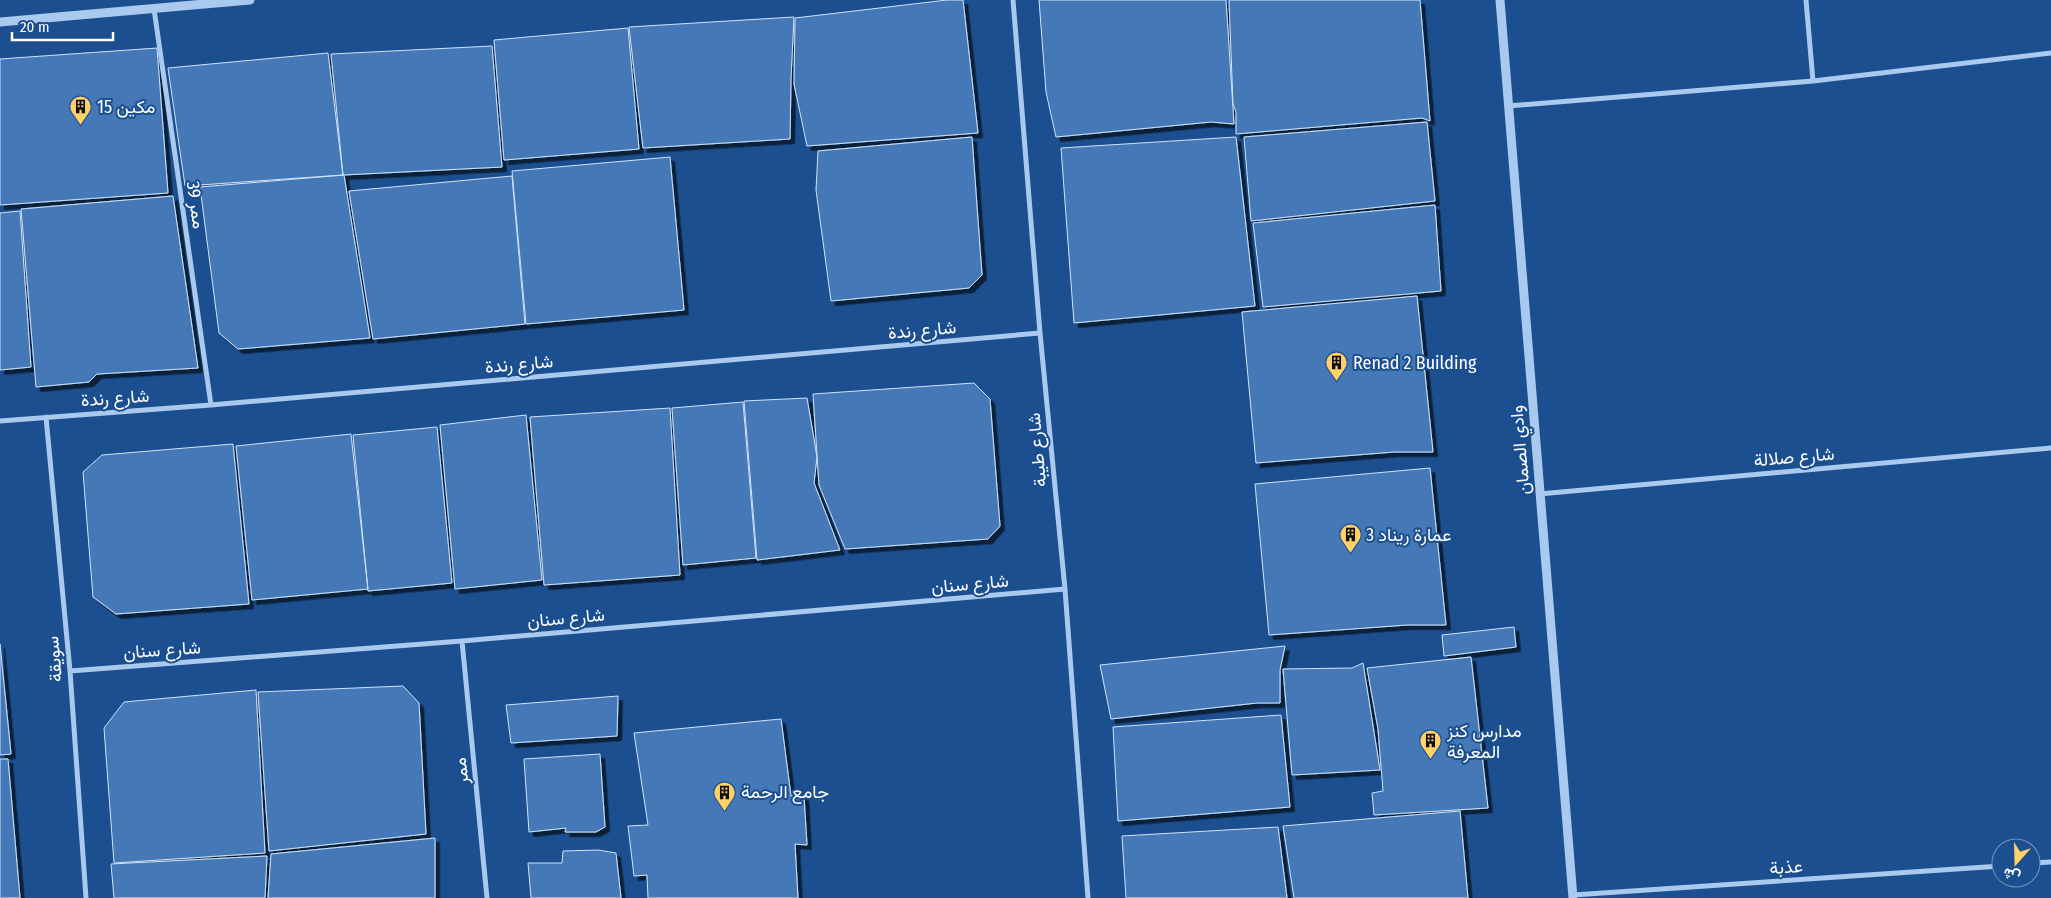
<svg xmlns="http://www.w3.org/2000/svg" width="2051" height="898" font-family="'Fira Sans Condensed',Vazirmatn,sans-serif">
<defs>
<filter id="shadow"><feDropShadow dx="4.5" dy="4.5" stdDeviation="0" flood-color="#0009"/></filter>
</defs>
<rect width="100%" height="100%" fill="#1b4f8f"/>
<path fill="#4478b7" stroke="#cfe3fa" filter="url(#shadow)" d="M 947,0 L 963,0 L 978,133 L 807,146 L 794,84 L 795,18 Z
M 1039,0 L 1226,0 L 1234,124 L 1211,122 L 1056,137 L 1046,92 Z
M 1229,0 L 1420,0 L 1430,121 L 1422,118 L 1236,134 L 1236,112 L 1233,104 Z
M 794,17 L 791,78 L 790,139 L 643,148 L 629,27 Z
M 628,28 L 639,149 L 504,160 L 494,40 Z
M 492,46 L 502,167 L 343,175 L 331,54 Z
M 157,48 L 168,193 L 0,205 L 0,59 Z
M 328,53 L 343,175 L 185,186 L 168,68 Z
M 1427,122 L 1435,201 L 1251,221 L 1244,137 Z
M 972,137 L 982,275 L 969,288 L 831,301 L 816,190 L 818,151 Z
M 1236,137 L 1255,306 L 1074,323 L 1061,148 Z
M 670,157 L 684,310 L 526,324 L 512,171 Z
M 344,175 L 370,338 L 238,349 L 219,333 L 200,187 Z
M 512,176 L 525,324 L 373,339 L 349,191 Z
M 173,196 L 198,368 L 97,374 L 89,382 L 36,387 L 21,209 Z
M 1435,205 L 1441,291 L 1263,307 L 1253,223 Z
M 20,211 L 31,367 L 0,370 L 0,213 Z
M 1417,296 L 1433,452 L 1394,452 L 1256,463 L 1242,312 Z
M 974,383 L 990,399 L 1000,526 L 988,539 L 845,549 L 819,485 L 813,394 Z
M 807,398 L 817,457 L 814,483 L 840,550 L 757,560 L 744,401 Z
M 743,402 L 756,558 L 683,565 L 672,408 Z
M 670,408 L 680,575 L 544,585 L 530,417 Z
M 526,415 L 542,580 L 455,589 L 440,425 Z
M 437,427 L 452,583 L 368,591 L 353,435 Z
M 351,434 L 368,589 L 252,600 L 236,446 Z
M 233,444 L 249,604 L 116,614 L 93,597 L 83,472 L 102,455 Z
M 1430,468 L 1446,625 L 1407,625 L 1269,635 L 1255,484 Z
M 1514,627 L 1516,647 L 1444,656 L 1442,635 Z
M 0,644 L 11,754 L 0,755 Z
M 1285,646 L 1280,670 L 1280,703 L 1257,703 L 1111,719 L 1100,665 Z
M 1471,657 L 1488,808 L 1374,815 L 1372,793 L 1383,791 L 1378,729 L 1367,668 Z
M 1363,663 L 1380,770 L 1292,775 L 1283,669 L 1352,668 Z
M 403,686 L 419,703 L 426,834 L 269,851 L 258,692 Z
M 256,690 L 265,853 L 114,863 L 104,728 L 124,702 Z
M 618,696 L 617,736 L 511,743 L 506,705 Z
M 1281,715 L 1290,807 L 1118,821 L 1113,727 Z
M 781,719 L 791,796 L 804,796 L 807,845 L 795,844 L 798,898 L 648,898 L 647,875 L 634,876 L 628,826 L 648,825 L 634,733 Z
M 600,754 L 605,827 L 596,832 L 565,832 L 566,828 L 529,832 L 524,759 Z
M 0,759 L 8,759 L 20,898 L 0,898 Z
M 1460,811 L 1468,898 L 1294,898 L 1283,826 Z
M 1278,827 L 1287,898 L 1126,898 L 1122,836 Z
M 435,838 L 435,898 L 268,898 L 271,854 Z
M 598,850 L 616,853 L 621,898 L 531,898 L 528,863 L 562,863 L 563,851 Z
M 267,856 L 265,898 L 114,898 L 111,864 Z"/>
<g fill="none" stroke-linecap="round" stroke-linejoin="round">
<path stroke="#a9c9ee" stroke-width="5" d="M 1013,0 L 1040,333 L 1065,589 L 1088,898
M 1806,0 L 1813,81
M 154,9 L 211,405
M 1508,106 L 1813,81 L 2051,53
M 46,417 L 70,671 L 86,898
M 0,421 L 211,405 L 1040,333
M 1539,494 L 2051,448
M 462,641 L 487,898
M 70,671 L 462,641 L 1065,589
M 2031,863 L 2051,862
M 1573,895 L 2001,866"/>
<path stroke="#a9c9ee" stroke-width="9" d="M 1500,0 L 1573,898
M 0,22 L 250,0"/>
</g>
<defs>
<symbol id="building-pin" viewBox="-11 -11 22 30"><path d="M0 17L-7.5 6A9.5 9.5 0 1 1 7.5 6Z" fill="#ffd166" stroke="#1b4f8f"/><path d="M-4-6H4V6H1V3H-1V6H-4ZM-2.5-4.3h1.7v1.8h-1.7ZM.8-4.3h1.7v1.8H.8ZM-2.5-1h1.7V.8h-1.7ZM.8-1h1.7V.8H.8Z" fill="#111"/></symbol>
</defs>
<g fill-rule="evenodd">
<use href="#building-pin" x="68" y="94" width="25" height="34"/>
<use href="#building-pin" x="1324" y="350" width="25" height="34"/>
<use href="#building-pin" x="1338" y="522" width="25" height="34"/>
<use href="#building-pin" x="1418" y="728" width="25" height="34"/>
<use href="#building-pin" x="712" y="780" width="25" height="34"/>
</g>
<g text-anchor="middle" stroke-width="4" stroke-linejoin="round" paint-order="stroke">
<g font-size="18" fill="#fff" stroke="#1b4f8f" text-anchor="start">
<text x="97" y="113">مكين 15</text>
<text x="1353" y="369">Renad 2 Building</text>
<text x="1366" y="541">عمارة ريناد 3</text>
<text x="1447" y="737">مدارس كنز<tspan x="1447" dy="21">المعرفة</tspan></text>
<text x="741" y="798">جامع الرحمة</text>
</g>
<g font-size="18" fill="#fff" stroke="#1b4f8f">
<text transform="translate(196 205) rotate(82)" y="6">ممر 39</text>
<text transform="translate(922 330) rotate(-5)" y="6">شارع رندة</text>
<text transform="translate(519 364) rotate(-5)" y="6">شارع رندة</text>
<text transform="translate(115 398) rotate(-4)" y="6">شارع رندة</text>
<text transform="translate(1037 450) rotate(-95)" y="6">شارع طيبة</text>
<text transform="translate(1520 450) rotate(-95)" y="6">وادي الصمان</text>
<text transform="translate(1794 457) rotate(-5)" y="6">شارع صلالة</text>
<text transform="translate(970 584) rotate(-5)" y="6">شارع سنان</text>
<text transform="translate(566 618) rotate(-5)" y="6">شارع سنان</text>
<text transform="translate(162 650) rotate(-4)" y="6">شارع سنان</text>
<text transform="translate(54 659) rotate(-95)" y="6">سويقة</text>
<text transform="translate(461 771) rotate(-96)" y="6">ممر</text>
<text transform="translate(1786 867) rotate(-4)" y="6">عذبة</text>
</g>
</g>
<g transform="translate(2016 863) rotate(200)"><circle r="24" fill="#1b4f8f" stroke="#7695bc"/>
<path d="M0-4L9 19L0 12L-9 19Z" fill="#ffd166"/>
<text y="-8" font-size="14" font-weight="bold" text-anchor="middle" fill="#ffffff">ش</text>
</g>
<path d="M12 32v8h101v-8" fill="none" stroke="#ffffff" stroke-width="2.5"/>
<text x="20" y="32" font-size="15" fill="#ffffff" stroke="#1b4f8f" stroke-width="4" paint-order="stroke">20 m</text>
</svg>
